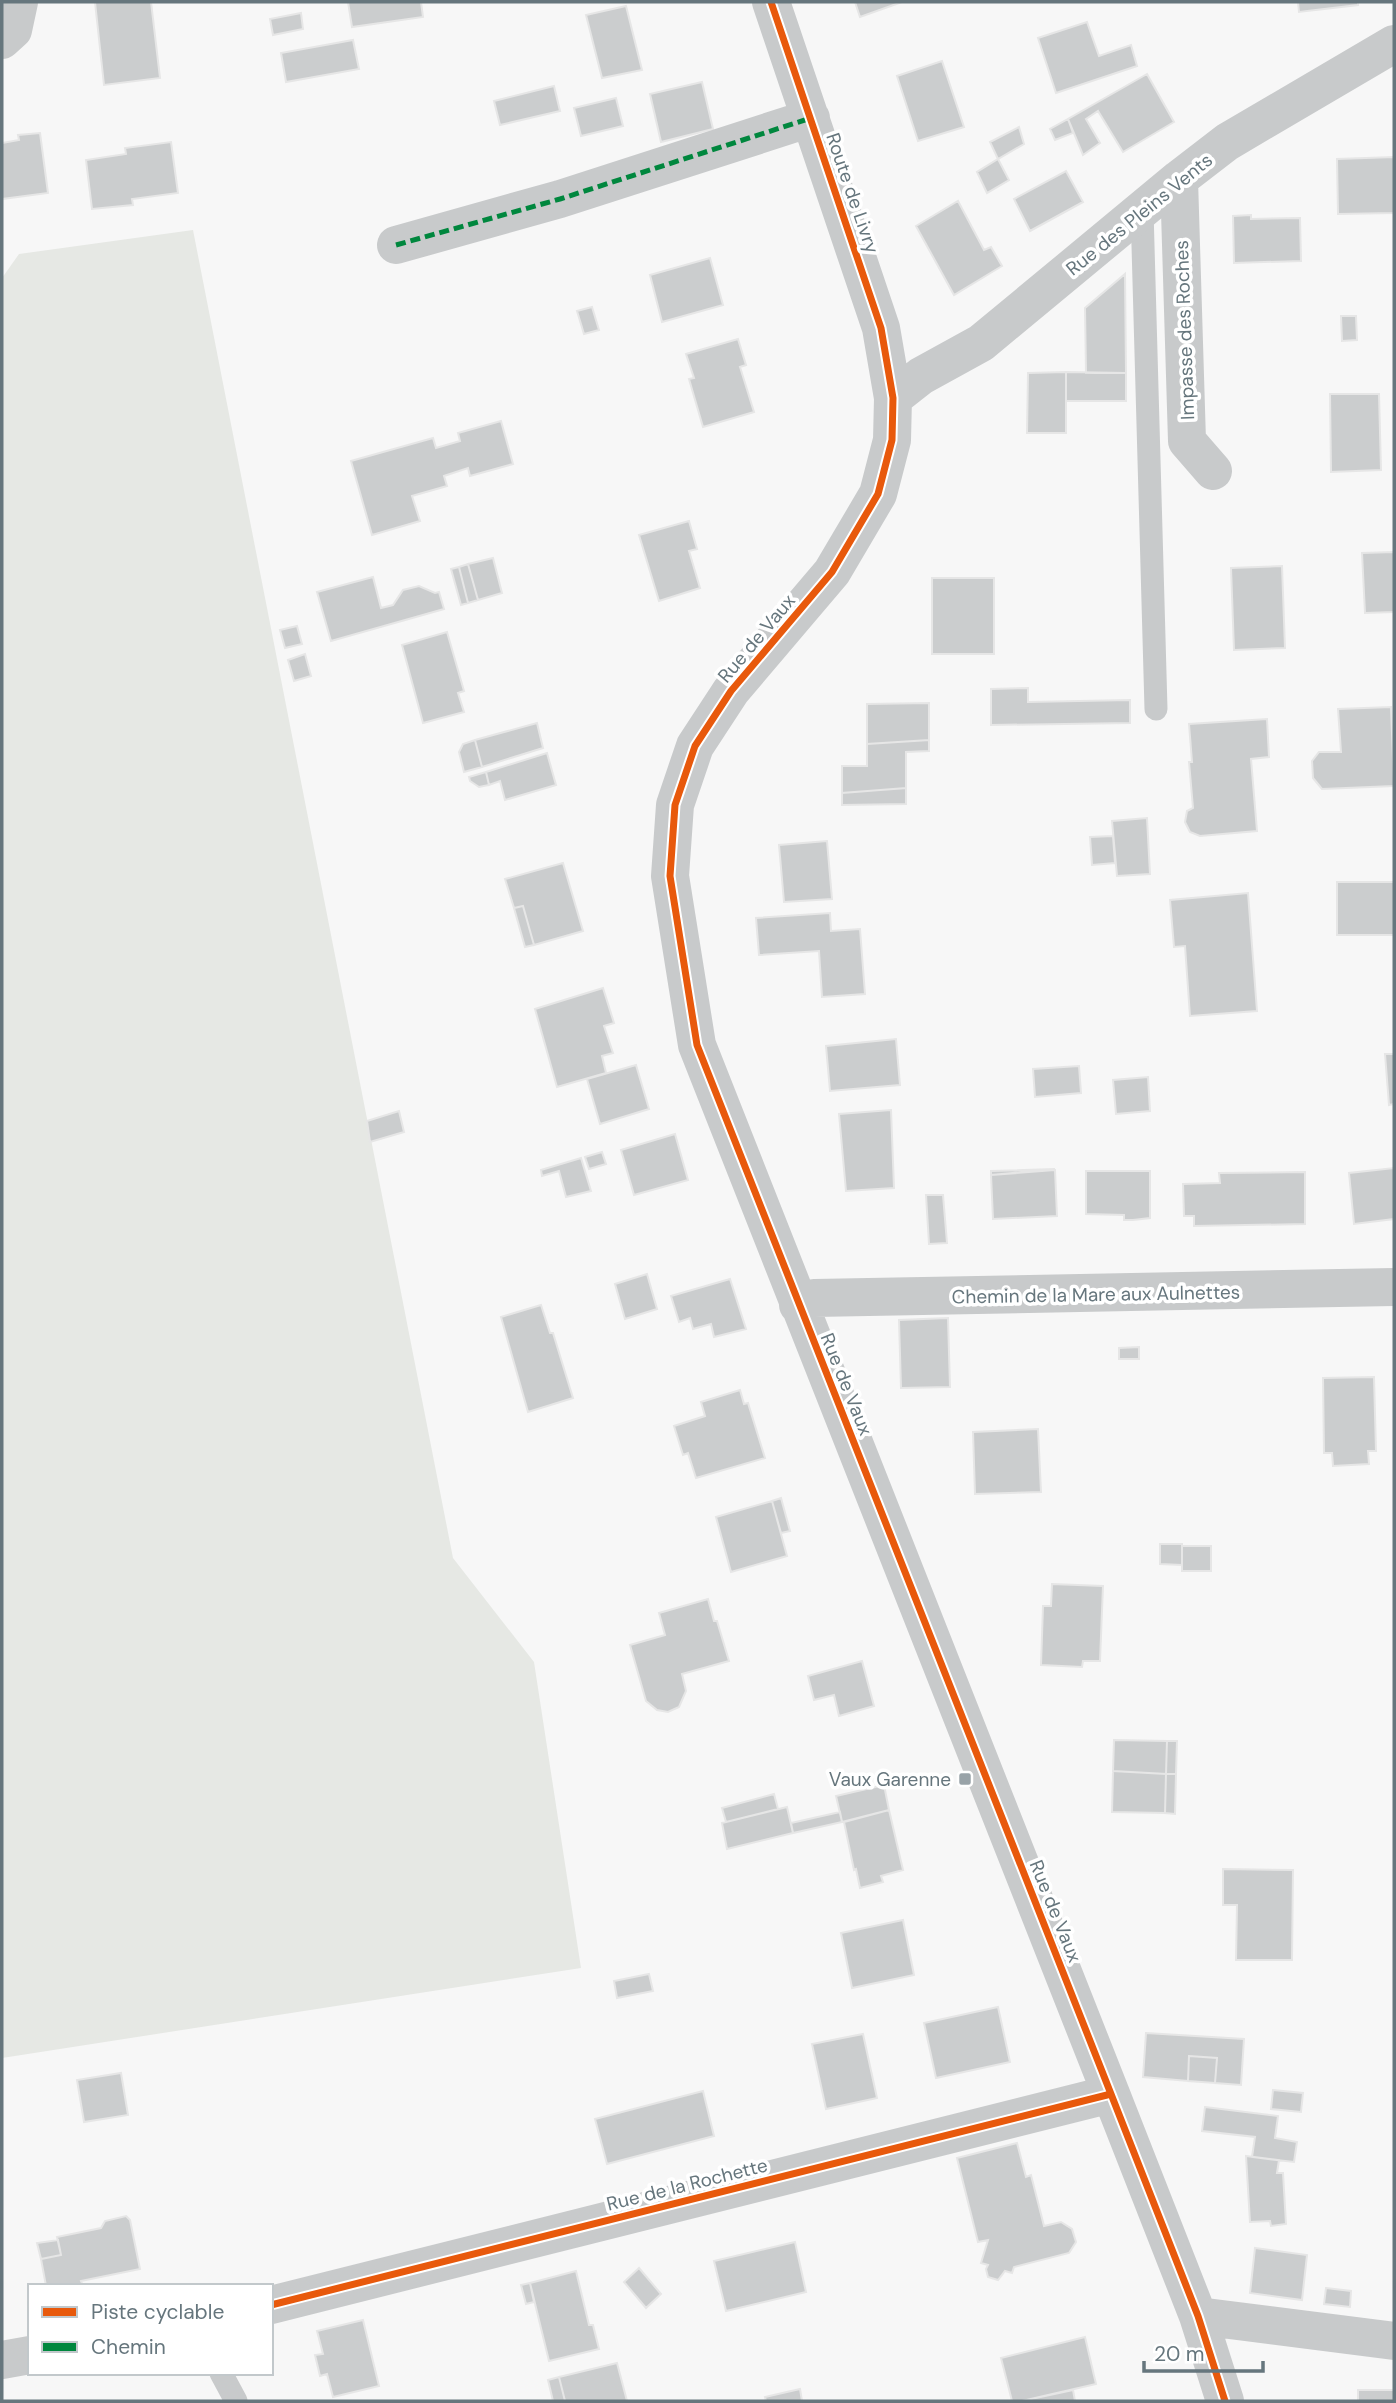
<svg xmlns="http://www.w3.org/2000/svg" width="1396" height="2403" font-family="'DM Sans',sans-serif">
<rect width="100%" height="100%" fill="#f7f7f7"/>
<path fill="#e6e8e4" d="M 193,230 L 453,1558 L 534,1662 L 581,1968 L 2,2058 L 2,278 L 19,254 Z"/>
<path fill="#cbcdce" stroke="#e6e6e6" stroke-width="2" d="M 95,2 L 151,2 L 160,78 L 104,85 Z
M 348,2 L 421,2 L 423,17 L 352,27 Z
M 855,2 L 902,2 L 860,17 Z
M 1298,2 L 1358,2 L 1358,5 L 1299,12 Z
M 626,6 L 642,70 L 602,78 L 586,15 Z
M 301,13 L 303,29 L 273,35 L 270,19 Z
M 1087,22 L 1099,56 L 1131,45 L 1137,66 L 1056,93 L 1038,38 Z
M 353,40 L 359,69 L 286,82 L 281,53 Z
M 942,61 L 964,127 L 918,141 L 897,76 Z
M 1147,74 L 1174,122 L 1123,152 L 1098,111 L 1086,119 L 1100,143 L 1083,155 L 1068,119 Z
M 702,82 L 713,129 L 661,142 L 650,94 Z
M 554,86 L 560,111 L 500,125 L 494,101 Z
M 616,98 L 623,126 L 581,136 L 574,108 Z
M 1068,119 L 1073,133 L 1055,140 L 1050,129 Z
M 1019,127 L 1024,144 L 998,159 L 990,142 Z
M 40,133 L 48,193 L 2,199 L 2,143 L 19,140 L 18,135 Z
M 171,142 L 178,193 L 132,199 L 133,205 L 92,209 L 86,160 L 126,154 L 125,148 Z
M 1394,157 L 1394,213 L 1338,214 L 1337,159 Z
M 998,159 L 1009,180 L 987,193 L 977,172 Z
M 1066,171 L 1083,202 L 1030,231 L 1014,199 Z
M 958,201 L 984,250 L 991,247 L 1002,266 L 954,295 L 916,226 Z
M 1251,215 L 1251,219 L 1300,218 L 1301,261 L 1234,263 L 1233,216 Z
M 710,258 L 723,305 L 662,322 L 650,275 Z
M 1125,274 L 1126,373 L 1086,373 L 1085,308 Z
M 592,307 L 599,330 L 584,334 L 577,311 Z
M 1341,316 L 1356,316 L 1357,340 L 1342,341 Z
M 738,339 L 746,365 L 740,367 L 754,412 L 703,427 L 689,379 L 694,378 L 686,354 Z
M 1066,372 L 1126,373 L 1126,401 L 1066,401 Z
M 1066,372 L 1066,433 L 1027,433 L 1028,373 Z
M 1330,394 L 1379,394 L 1381,470 L 1331,472 Z
M 501,421 L 513,464 L 470,476 L 468,468 L 444,476 L 447,486 L 412,496 L 420,521 L 372,535 L 351,461 L 433,438 L 436,448 L 460,441 L 458,433 Z
M 689,521 L 697,549 L 689,551 L 700,588 L 659,601 L 639,535 Z
M 1394,552 L 1394,612 L 1365,613 L 1362,553 Z
M 493,558 L 502,593 L 478,600 L 468,564 Z
M 468,564 L 478,600 L 468,603 L 459,567 Z
M 1282,566 L 1285,648 L 1234,650 L 1231,568 Z
M 459,567 L 468,603 L 461,605 L 451,569 Z
M 373,577 L 381,608 L 393,605 L 403,590 L 419,586 L 435,593 L 439,592 L 444,609 L 331,641 L 317,592 Z
M 932,578 L 994,578 L 994,654 L 932,654 Z
M 297,626 L 302,644 L 285,648 L 280,630 Z
M 447,632 L 464,691 L 458,693 L 464,712 L 423,723 L 402,645 Z
M 305,654 L 311,676 L 294,681 L 288,660 Z
M 1028,688 L 1028,702 L 1130,700 L 1130,723 L 991,725 L 991,689 Z
M 929,703 L 929,740 L 867,744 L 867,704 Z
M 1391,707 L 1394,786 L 1322,789 L 1313,778 L 1312,761 L 1319,752 L 1341,752 L 1338,709 Z
M 1267,719 L 1269,757 L 1251,759 L 1257,831 L 1200,836 L 1190,832 L 1185,822 L 1187,811 L 1193,808 L 1189,762 L 1192,762 L 1189,724 Z
M 537,723 L 543,748 L 482,767 L 475,740 Z
M 475,740 L 482,767 L 464,772 L 459,752 L 463,744 Z
M 929,740 L 929,751 L 906,752 L 906,788 L 842,793 L 842,766 L 867,766 L 867,744 Z
M 547,753 L 556,785 L 505,800 L 500,781 L 489,785 L 486,772 Z
M 486,772 L 489,785 L 479,787 L 470,781 L 469,777 Z
M 906,788 L 906,804 L 842,805 L 842,793 Z
M 1147,818 L 1150,874 L 1117,876 L 1112,821 Z
M 1113,836 L 1115,863 L 1092,865 L 1090,837 Z
M 827,841 L 832,899 L 784,902 L 779,845 Z
M 563,863 L 583,931 L 534,945 L 523,906 L 514,908 L 505,879 Z
M 1337,882 L 1394,882 L 1394,935 L 1337,935 Z
M 1248,893 L 1257,1011 L 1190,1016 L 1185,946 L 1174,947 L 1170,900 Z
M 523,906 L 534,945 L 525,947 L 514,908 Z
M 830,913 L 831,931 L 860,929 L 865,994 L 822,997 L 819,951 L 759,955 L 756,918 Z
M 603,988 L 614,1023 L 604,1026 L 613,1053 L 602,1056 L 606,1073 L 557,1087 L 535,1009 Z
M 896,1039 L 900,1085 L 830,1091 L 826,1046 Z
M 1385,1054 L 1394,1054 L 1394,1104 L 1389,1105 Z
M 636,1065 L 649,1109 L 600,1124 L 587,1079 Z
M 1079,1066 L 1081,1093 L 1035,1097 L 1033,1069 Z
M 1148,1077 L 1150,1111 L 1116,1114 L 1113,1080 Z
M 891,1110 L 894,1188 L 846,1191 L 839,1114 Z
M 399,1111 L 404,1132 L 370,1142 L 367,1121 Z
M 675,1134 L 688,1180 L 634,1195 L 621,1150 Z
M 602,1152 L 606,1164 L 589,1169 L 585,1157 Z
M 581,1158 L 591,1191 L 566,1197 L 559,1171 L 542,1176 L 541,1170 Z
M 1394,1168 L 1394,1219 L 1354,1224 L 1349,1173 Z
M 1055,1169 L 991,1175 L 991,1171 Z
M 1055,1170 L 1057,1216 L 993,1219 L 991,1175 Z
M 1086,1171 L 1150,1171 L 1150,1218 L 1133,1220 L 1124,1220 L 1124,1215 L 1086,1214 Z
M 1305,1172 L 1305,1224 L 1194,1226 L 1194,1216 L 1184,1216 L 1183,1184 L 1220,1183 L 1219,1173 Z
M 926,1195 L 943,1195 L 947,1243 L 929,1244 Z
M 647,1274 L 657,1309 L 625,1319 L 615,1284 Z
M 730,1279 L 746,1329 L 714,1337 L 711,1324 L 693,1329 L 690,1318 L 679,1322 L 671,1296 Z
M 541,1305 L 550,1333 L 553,1333 L 573,1398 L 528,1412 L 501,1317 Z
M 948,1318 L 950,1387 L 901,1388 L 899,1320 Z
M 1139,1347 L 1139,1359 L 1119,1359 L 1119,1348 Z
M 1374,1377 L 1376,1451 L 1368,1451 L 1369,1464 L 1333,1466 L 1332,1453 L 1324,1453 L 1323,1378 Z
M 740,1390 L 744,1404 L 748,1403 L 765,1458 L 696,1478 L 688,1453 L 683,1455 L 674,1426 L 705,1416 L 701,1402 Z
M 1038,1429 L 1041,1492 L 975,1494 L 973,1432 Z
M 781,1498 L 790,1531 L 781,1533 L 772,1501 Z
M 772,1501 L 787,1556 L 731,1572 L 716,1517 Z
M 1160,1544 L 1182,1544 L 1182,1565 L 1160,1564 Z
M 1182,1546 L 1211,1546 L 1211,1571 L 1182,1571 Z
M 1052,1584 L 1103,1586 L 1100,1661 L 1083,1661 L 1082,1667 L 1041,1665 L 1043,1606 L 1051,1606 Z
M 708,1599 L 714,1621 L 717,1621 L 729,1661 L 682,1674 L 686,1691 L 679,1707 L 668,1712 L 657,1710 L 646,1701 L 630,1645 L 665,1635 L 659,1613 Z
M 862,1661 L 874,1706 L 839,1716 L 834,1695 L 814,1700 L 808,1676 Z
M 1114,1740 L 1167,1741 L 1166,1774 L 1113,1771 Z
M 1167,1741 L 1177,1741 L 1176,1774 L 1166,1774 Z
M 1113,1771 L 1166,1774 L 1165,1813 L 1112,1812 Z
M 1166,1774 L 1176,1774 L 1175,1814 L 1165,1813 Z
M 884,1785 L 889,1810 L 842,1822 L 836,1796 Z
M 774,1794 L 778,1809 L 726,1822 L 722,1808 Z
M 787,1807 L 793,1833 L 727,1849 L 722,1823 Z
M 889,1810 L 903,1870 L 881,1876 L 883,1882 L 860,1888 L 856,1869 L 854,1870 L 844,1822 Z
M 840,1812 L 842,1822 L 793,1833 L 791,1823 Z
M 1223,1869 L 1293,1870 L 1292,1960 L 1236,1960 L 1237,1905 L 1223,1905 Z
M 903,1920 L 914,1975 L 852,1988 L 841,1933 Z
M 649,1974 L 653,1991 L 617,1998 L 614,1981 Z
M 998,2007 L 1010,2062 L 936,2078 L 924,2023 Z
M 1146,2033 L 1244,2039 L 1241,2085 L 1215,2083 L 1217,2058 L 1189,2056 L 1188,2081 L 1143,2077 Z
M 863,2034 L 877,2098 L 826,2109 L 812,2044 Z
M 1189,2056 L 1217,2058 L 1215,2083 L 1188,2081 Z
M 121,2073 L 128,2115 L 84,2122 L 77,2080 Z
M 1273,2090 L 1303,2093 L 1301,2112 L 1271,2109 Z
M 703,2091 L 714,2136 L 607,2164 L 595,2119 Z
M 1205,2107 L 1278,2116 L 1275,2138 L 1297,2142 L 1294,2162 L 1252,2157 L 1255,2137 L 1202,2131 Z
M 1017,2143 L 1026,2177 L 1031,2175 L 1044,2226 L 1061,2222 L 1072,2229 L 1076,2242 L 1069,2253 L 1014,2267 L 1012,2273 L 1005,2271 L 998,2280 L 988,2277 L 986,2269 L 988,2265 L 981,2263 L 988,2240 L 978,2242 L 957,2158 Z
M 1246,2156 L 1279,2160 L 1277,2173 L 1283,2173 L 1286,2224 L 1271,2226 L 1270,2221 L 1250,2222 Z
M 126,2216 L 130,2220 L 140,2269 L 81,2281 L 83,2286 L 46,2286 L 41,2259 L 61,2255 L 57,2237 L 101,2228 L 105,2221 Z
M 58,2240 L 61,2255 L 41,2259 L 37,2243 Z
M 795,2242 L 806,2292 L 726,2311 L 714,2261 Z
M 1255,2248 L 1307,2255 L 1302,2300 L 1250,2293 Z
M 639,2268 L 661,2294 L 646,2308 L 624,2282 Z
M 576,2271 L 589,2325 L 593,2325 L 599,2349 L 549,2361 L 530,2283 Z
M 530,2283 L 534,2302 L 526,2304 L 521,2285 Z
M 1326,2288 L 1351,2291 L 1350,2307 L 1324,2304 Z
M 363,2320 L 379,2386 L 333,2397 L 327,2374 L 320,2376 L 315,2355 L 323,2354 L 317,2331 Z
M 1085,2337 L 1096,2384 L 1022,2401 L 1012,2401 L 1001,2358 Z
M 617,2363 L 627,2401 L 565,2401 L 559,2377 Z
M 559,2377 L 565,2401 L 553,2401 L 548,2380 Z
M 800,2389 L 802,2401 L 766,2401 L 765,2397 Z
M 1073,2390 L 1075,2401 L 1032,2401 L 1031,2399 Z
M 1358,2390 L 1394,2390 L 1394,2401 L 1358,2401 Z"/>
<g fill="none" stroke-linecap="round" stroke-linejoin="round">
<path stroke="#c8cacb" stroke-width="23" d="M 1142,210 L 1156,709
M 221,2373 L 236,2401"/>
<path stroke="#c8cacb" stroke-width="38" d="M 771,2 L 881,328 L 893,398 L 892,440 L 878,494 L 832,572 L 731,691 L 695,746 L 675,805 L 670,876 L 697,1045 L 1111,2094 L 1198,2316 L 1225,2401
M 2,40 L 13,30 L 19,2
M 1179,179 L 1187,441 L 1213,471
M 396,245 L 560,199 L 811,118
M 893,398 L 921,376 L 981,343 L 1179,179 L 1227,142 L 1394,44
M 798,1305 L 814,1298 L 1394,1287
M 271,2305 L 1111,2094
M 1198,2316 L 1394,2341
M 2,2360 L 30,2355"/>
<path stroke="#00873e" stroke-width="5" stroke-dasharray="10 5" stroke-linecap="butt" d="M 396,245 L 560,199 L 811,118"/>
<defs>
<path id="cycleway" d="M 771,2 L 881,328 L 893,398 L 892,440 L 878,494 L 832,572 L 731,691 L 695,746 L 675,805 L 670,876 L 697,1045 L 1111,2094 L 1198,2316 L 1225,2401
M 271,2305 L 1111,2094"/>
</defs>
<use href="#cycleway" stroke="#fff" stroke-width="11"/>
<use href="#cycleway" stroke="#e8590c" stroke-width="7"/>
</g>
<rect fill="#99a3a8" stroke="#fff" stroke-width="2.5" x="958" y="1772" width="14" height="14" rx="3.5"/>
<g text-anchor="middle" stroke-width="7" stroke-linejoin="round" paint-order="stroke">
<g font-size="19" fill="#66767d" stroke="#fff">
<text transform="translate(853 193) rotate(71)" y="7">Route de Livry</text>
<text transform="translate(1139 214) rotate(-39)" y="7">Rue des Pleins Vents</text>
<text transform="translate(1184 330) rotate(-92)" y="7">Impasse des Roches</text>
<text transform="translate(756 638) rotate(-50)" y="7">Rue de Vaux</text>
<text transform="translate(1096 1294) rotate(-1)" y="7">Chemin de la Mare aux Aulnettes</text>
<text transform="translate(847 1384) rotate(68)" y="7">Rue de Vaux</text>
<text transform="translate(1056 1911) rotate(68)" y="7">Rue de Vaux</text>
<text transform="translate(687 2184) rotate(-14)" y="7">Rue de la Rochette</text>
</g>
<g font-size="19" fill="#66767d" stroke="#fff" text-anchor="end">
<text x="951" y="1786">Vaux Garenne</text>
</g>
</g>
<rect width="1396" height="2403" fill="none" stroke="#66767d" stroke-width="7"/>
<rect x="28" y="2284" width="245" height="91" fill="#ffffff" stroke="#c2c8cb" stroke-width="2"/>
<rect x="42" y="2307" width="35" height="10" fill="#e8590c" stroke="#c2c8cb" stroke-width="2"/>
<text x="91" y="2319" font-size="21" fill="#66767d">Piste cyclable</text>
<rect x="42" y="2342" width="35" height="10" fill="#00873e" stroke="#c2c8cb" stroke-width="2"/>
<text x="91" y="2354" font-size="21" fill="#66767d">Chemin</text>
<path d="M1144 2361v10h119v-10" fill="none" stroke="#66767d" stroke-width="3.5"/>
<text x="1154" y="2361" font-size="21" fill="#66767d" stroke="#ffffff" stroke-width="5" paint-order="stroke">20 m</text>
</svg>
